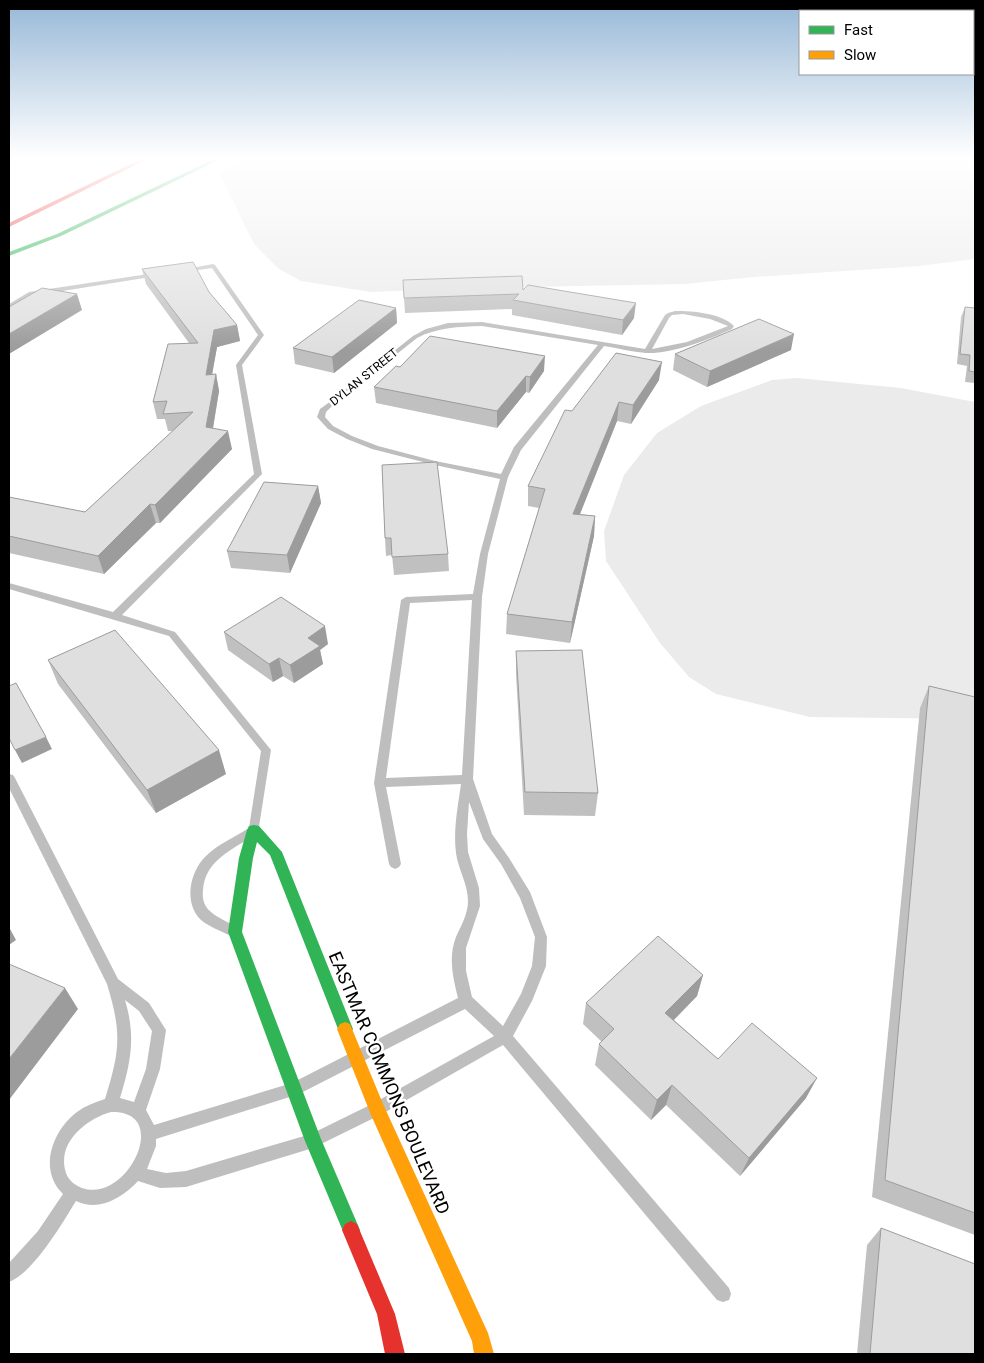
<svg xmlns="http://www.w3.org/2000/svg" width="984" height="1363" font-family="Roboto,sans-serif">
<rect width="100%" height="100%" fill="#fff"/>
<path fill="#ebebeb" d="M 245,159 L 975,159 L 975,259 L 919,266 L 753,277 L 685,284 L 470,288 L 371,292 L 301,281 L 279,269 L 254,244 L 220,174 Z
M 797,378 L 901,388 L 975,402 L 975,719 L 810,717 L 716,694 L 689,677 L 660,643 L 606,561 L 604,531 L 624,475 L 657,433 L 701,406 L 772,380 Z"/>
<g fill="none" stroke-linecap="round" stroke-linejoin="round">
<path fill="#bebebe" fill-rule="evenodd" d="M 213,264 L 215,265 L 264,335 L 242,365 L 262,474 L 122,615 L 175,632 L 271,750 L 258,833 C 236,848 205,859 203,890 C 202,898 204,906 210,911 C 216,917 226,921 233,925 L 235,929 L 233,933 L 229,935 C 220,931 208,926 201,920 C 183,903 190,871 206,856 C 218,844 235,837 249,828 L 261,751 L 169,636 L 9,589 L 9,583 L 113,612 L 254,474 L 236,365 L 258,335 L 212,268 L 184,272 L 181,270 Z
M 155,273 L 157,274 L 157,276 L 31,296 L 9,308 L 9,304 L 29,292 Z
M 675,311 C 693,311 721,313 734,326 L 732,329 C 708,340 672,354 646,353 C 632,352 618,348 604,346 L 521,450 L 508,477 L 488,554 L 482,597 L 473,779 L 492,834 L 509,858 L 530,892 L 547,937 L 546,966 L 532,1001 L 513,1036 L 729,1288 L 731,1294 L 729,1300 L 723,1302 L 717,1300 L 503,1045 L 382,1114 L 313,1148 L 186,1187 L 160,1188 L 138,1181 C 122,1198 99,1212 76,1201 C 62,1224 33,1273 9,1282 L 9,1263 L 38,1231 L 63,1194 C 38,1170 52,1131 77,1112 C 85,1106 95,1102 105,1099 C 120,1051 122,1033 107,984 L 9,788 L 9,774 L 13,775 L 15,778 L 118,979 L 149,1003 L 166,1030 L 160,1069 L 146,1110 L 154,1125 L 292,1083 L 458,998 C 453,978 448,957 456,937 C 461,926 468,914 468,901 C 468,884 458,869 456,853 C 453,830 458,806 461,784 L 386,787 L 401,864 L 399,867 L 395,869 L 391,867 L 389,864 L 374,783 L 401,600 L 406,597 L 473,594 L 480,554 L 500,479 L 435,465 L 372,449 L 347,439 L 328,429 L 317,417 L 320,409 L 331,401 L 413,336 L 426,329 L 448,323 L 482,322 L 645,349 L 665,315 L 668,313 ZM 683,314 L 710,319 L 728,326 L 687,342 L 652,349 L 669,318 L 672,315 ZM 482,326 L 598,345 L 514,447 L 501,474 L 435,461 L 378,446 L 352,436 L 333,426 L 325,417 L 326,412 L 335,403 L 417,338 C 438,327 458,327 482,326 ZM 472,600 L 462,775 L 386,778 L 410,603 ZM 469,802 L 483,839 L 501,864 L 520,898 L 535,937 L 532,966 L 521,994 L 503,1026 L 472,997 L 466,971 L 466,948 L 480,906 L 479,888 L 468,852 L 467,834 ZM 125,1000 L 139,1011 L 152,1031 L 146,1069 L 134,1102 L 120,1098 C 131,1062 136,1037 125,1000 ZM 465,1009 L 494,1036 L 372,1104 L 311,1134 L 186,1171 L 166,1173 L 147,1169 L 156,1146 L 156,1139 L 299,1094 ZM 111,1112 C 173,1110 127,1204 82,1188 C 76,1186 68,1180 66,1173 C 56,1143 86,1119 111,1112 Z"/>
<path fill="#30b455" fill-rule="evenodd" d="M 214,159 L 221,159 L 61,236 L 9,256 L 9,252 L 57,234 Z
M 254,825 L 259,826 L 282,852 L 353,1029 L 350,1034 L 345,1036 L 340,1034 L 270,855 L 257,842 L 253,858 L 242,932 L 321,1139 L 360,1230 L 357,1236 L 351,1239 L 345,1236 L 305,1141 L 228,932 L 239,858 L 247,830 L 249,826 Z"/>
<path fill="#ff9f0a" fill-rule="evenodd" d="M 345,1022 L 350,1024 L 383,1104 L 488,1333 L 494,1354 L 474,1354 L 472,1341 L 371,1115 L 337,1029 L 340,1024 Z"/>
<path fill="#e5322d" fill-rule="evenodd" d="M 141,159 L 148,159 L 9,227 L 9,223 Z
M 351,1221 L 357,1224 L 395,1314 L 405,1354 L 385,1354 L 377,1314 L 342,1230 L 345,1224 Z"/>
</g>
<path fill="#c0c0c0" d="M 142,269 L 209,292 L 237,325 L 240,341 L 217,347 L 212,374 L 216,374 L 219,391 L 213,429 L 232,449 L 160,523 L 156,523 L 104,574 L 9,553 L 9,497 L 85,512 L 173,431 L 168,431 L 165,419 L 157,419 L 153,402 L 189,343 L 146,284 Z
M 523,290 L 634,318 L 622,335 L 512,315 L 512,309 L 405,313 L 404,298 Z
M 965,307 L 975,308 L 975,383 L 965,382 L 967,366 L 957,364 L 961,317 Z
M 396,308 L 397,323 L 334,373 L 295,364 L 293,348 Z
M 791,350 L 707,387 L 673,370 L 675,354 Z
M 400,367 L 544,371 L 529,393 L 526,392 L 497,428 L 376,403 L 374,387 Z
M 659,380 L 631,424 L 617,421 L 580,514 L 595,516 L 594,536 L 570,643 L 506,634 L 507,614 L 539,508 L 528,506 L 528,486 L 572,411 Z
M 382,465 L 448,554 L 449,571 L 394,575 L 392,555 L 386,556 L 385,538 Z
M 318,486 L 321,503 L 290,573 L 231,568 L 227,551 Z
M 224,632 L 328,644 L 320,650 L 323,664 L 294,683 L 283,676 L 273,682 L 228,650 Z
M 516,651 L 598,793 L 595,816 L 524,815 L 516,674 Z
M 48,660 L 226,774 L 156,813 L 58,684 Z
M 929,686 L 975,697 L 975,1235 L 872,1197 L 920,708 Z
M 703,975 L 697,996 L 674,1020 L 718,1059 L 806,1098 L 740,1176 L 666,1105 L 651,1120 L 595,1065 L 599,1044 L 602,1042 L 583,1024 L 586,1003 Z
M 881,1228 L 975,1354 L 857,1354 L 867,1245 Z"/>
<path fill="#9c9c9c" d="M 77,294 L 82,310 L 9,354 L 9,334 Z
M 636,303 L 634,318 L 622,335 L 623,320 Z
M 396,308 L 397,323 L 334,373 L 332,357 Z
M 237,325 L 240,341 L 217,347 L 209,392 L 206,375 L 214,330 Z
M 794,334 L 791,350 L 707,387 L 710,371 Z
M 545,356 L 544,371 L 529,393 L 530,377 Z
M 662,362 L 659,380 L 631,424 L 633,405 Z
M 216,374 L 219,391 L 210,445 L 206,427 Z
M 526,376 L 526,392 L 497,428 L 497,411 Z
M 619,402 L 617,421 L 572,534 L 573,514 Z
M 228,431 L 232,449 L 160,523 L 155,505 Z
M 318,486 L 321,503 L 290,573 L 287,555 Z
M 150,504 L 156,523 L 104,574 L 98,556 Z
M 595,516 L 594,536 L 570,643 L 572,622 Z
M 325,626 L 328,644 L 320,650 L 323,664 L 294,683 L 290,665 L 308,638 Z
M 279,658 L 283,676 L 273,682 L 269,664 Z
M 46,737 L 52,749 L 22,763 L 15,750 Z
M 219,750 L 226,774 L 156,813 L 147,790 Z
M 9,927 L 16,940 L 9,945 Z
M 703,975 L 697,996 L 660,1034 L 665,1013 Z
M 65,988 L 78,1009 L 9,1100 L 9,1059 Z
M 817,1078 L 806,1098 L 740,1176 L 749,1158 Z
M 672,1085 L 666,1105 L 651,1120 L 657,1100 Z"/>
<path fill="#dfdfdf" stroke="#9c9c9c" d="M 193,262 L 209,292 L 237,325 L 214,330 L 206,375 L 216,374 L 206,427 L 228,431 L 155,505 L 150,504 L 98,556 L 9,536 L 9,497 L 85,512 L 193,412 L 163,414 L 167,401 L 153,402 L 168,344 L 198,343 L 142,269 Z
M 522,276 L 523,290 L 528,285 L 636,303 L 623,320 L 513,300 L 519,294 L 404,298 L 403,280 Z
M 42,288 L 77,294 L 9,334 L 9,307 Z
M 359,300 L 396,308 L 332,357 L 293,348 Z
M 965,307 L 975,308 L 975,372 L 969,371 L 970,355 L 960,354 Z
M 759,319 L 794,334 L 710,371 L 675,354 Z
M 430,336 L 545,356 L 530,377 L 526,376 L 497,411 L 374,387 L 396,366 L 400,367 Z
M 616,353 L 662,362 L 633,405 L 619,402 L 573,514 L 595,516 L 572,622 L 507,614 L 545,489 L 528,486 L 565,410 L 572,411 Z
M 437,462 L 448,554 L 392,557 L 391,538 L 385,538 L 382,465 Z
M 264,482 L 318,486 L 287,555 L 227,551 Z
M 281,597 L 325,626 L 308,638 L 320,646 L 290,665 L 279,658 L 269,664 L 224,632 Z
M 115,630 L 219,750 L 147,790 L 48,660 Z
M 582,650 L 598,793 L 525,792 L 516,651 Z
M 16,683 L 46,737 L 15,750 L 9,738 L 9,686 Z
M 929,686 L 975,697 L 975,1213 L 885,1180 Z
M 658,936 L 703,975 L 665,1013 L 718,1059 L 752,1023 L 817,1078 L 749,1158 L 672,1085 L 657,1100 L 599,1044 L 614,1029 L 586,1003 Z
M 9,964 L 65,988 L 9,1059 Z
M 881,1228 L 975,1264 L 975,1354 L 870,1354 Z"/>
<linearGradient id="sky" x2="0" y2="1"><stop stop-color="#97b8d7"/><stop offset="0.45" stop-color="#fff"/><stop offset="1" stop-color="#fff" stop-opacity="0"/></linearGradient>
<rect width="984" height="350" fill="url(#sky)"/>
<g text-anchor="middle" stroke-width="5" stroke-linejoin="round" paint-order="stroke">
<g font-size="12" fill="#000" stroke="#fff">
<text transform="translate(364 377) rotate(-39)" y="4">DYLAN STREET</text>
</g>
<g font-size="18" fill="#000" stroke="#fff">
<text transform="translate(389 1083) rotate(67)" y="6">EASTMAR COMMONS BOULEVARD</text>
</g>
</g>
<rect width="984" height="1363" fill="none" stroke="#000000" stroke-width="20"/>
<rect x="799" y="10" width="175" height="65" fill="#ffffff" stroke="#999999"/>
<rect x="809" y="26" width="25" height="8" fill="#30b455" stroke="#999999"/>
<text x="844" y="35" font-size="15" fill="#000000">Fast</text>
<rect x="809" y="51" width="25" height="8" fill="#ff9f0a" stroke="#999999"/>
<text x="844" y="60" font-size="15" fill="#000000">Slow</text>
</svg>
